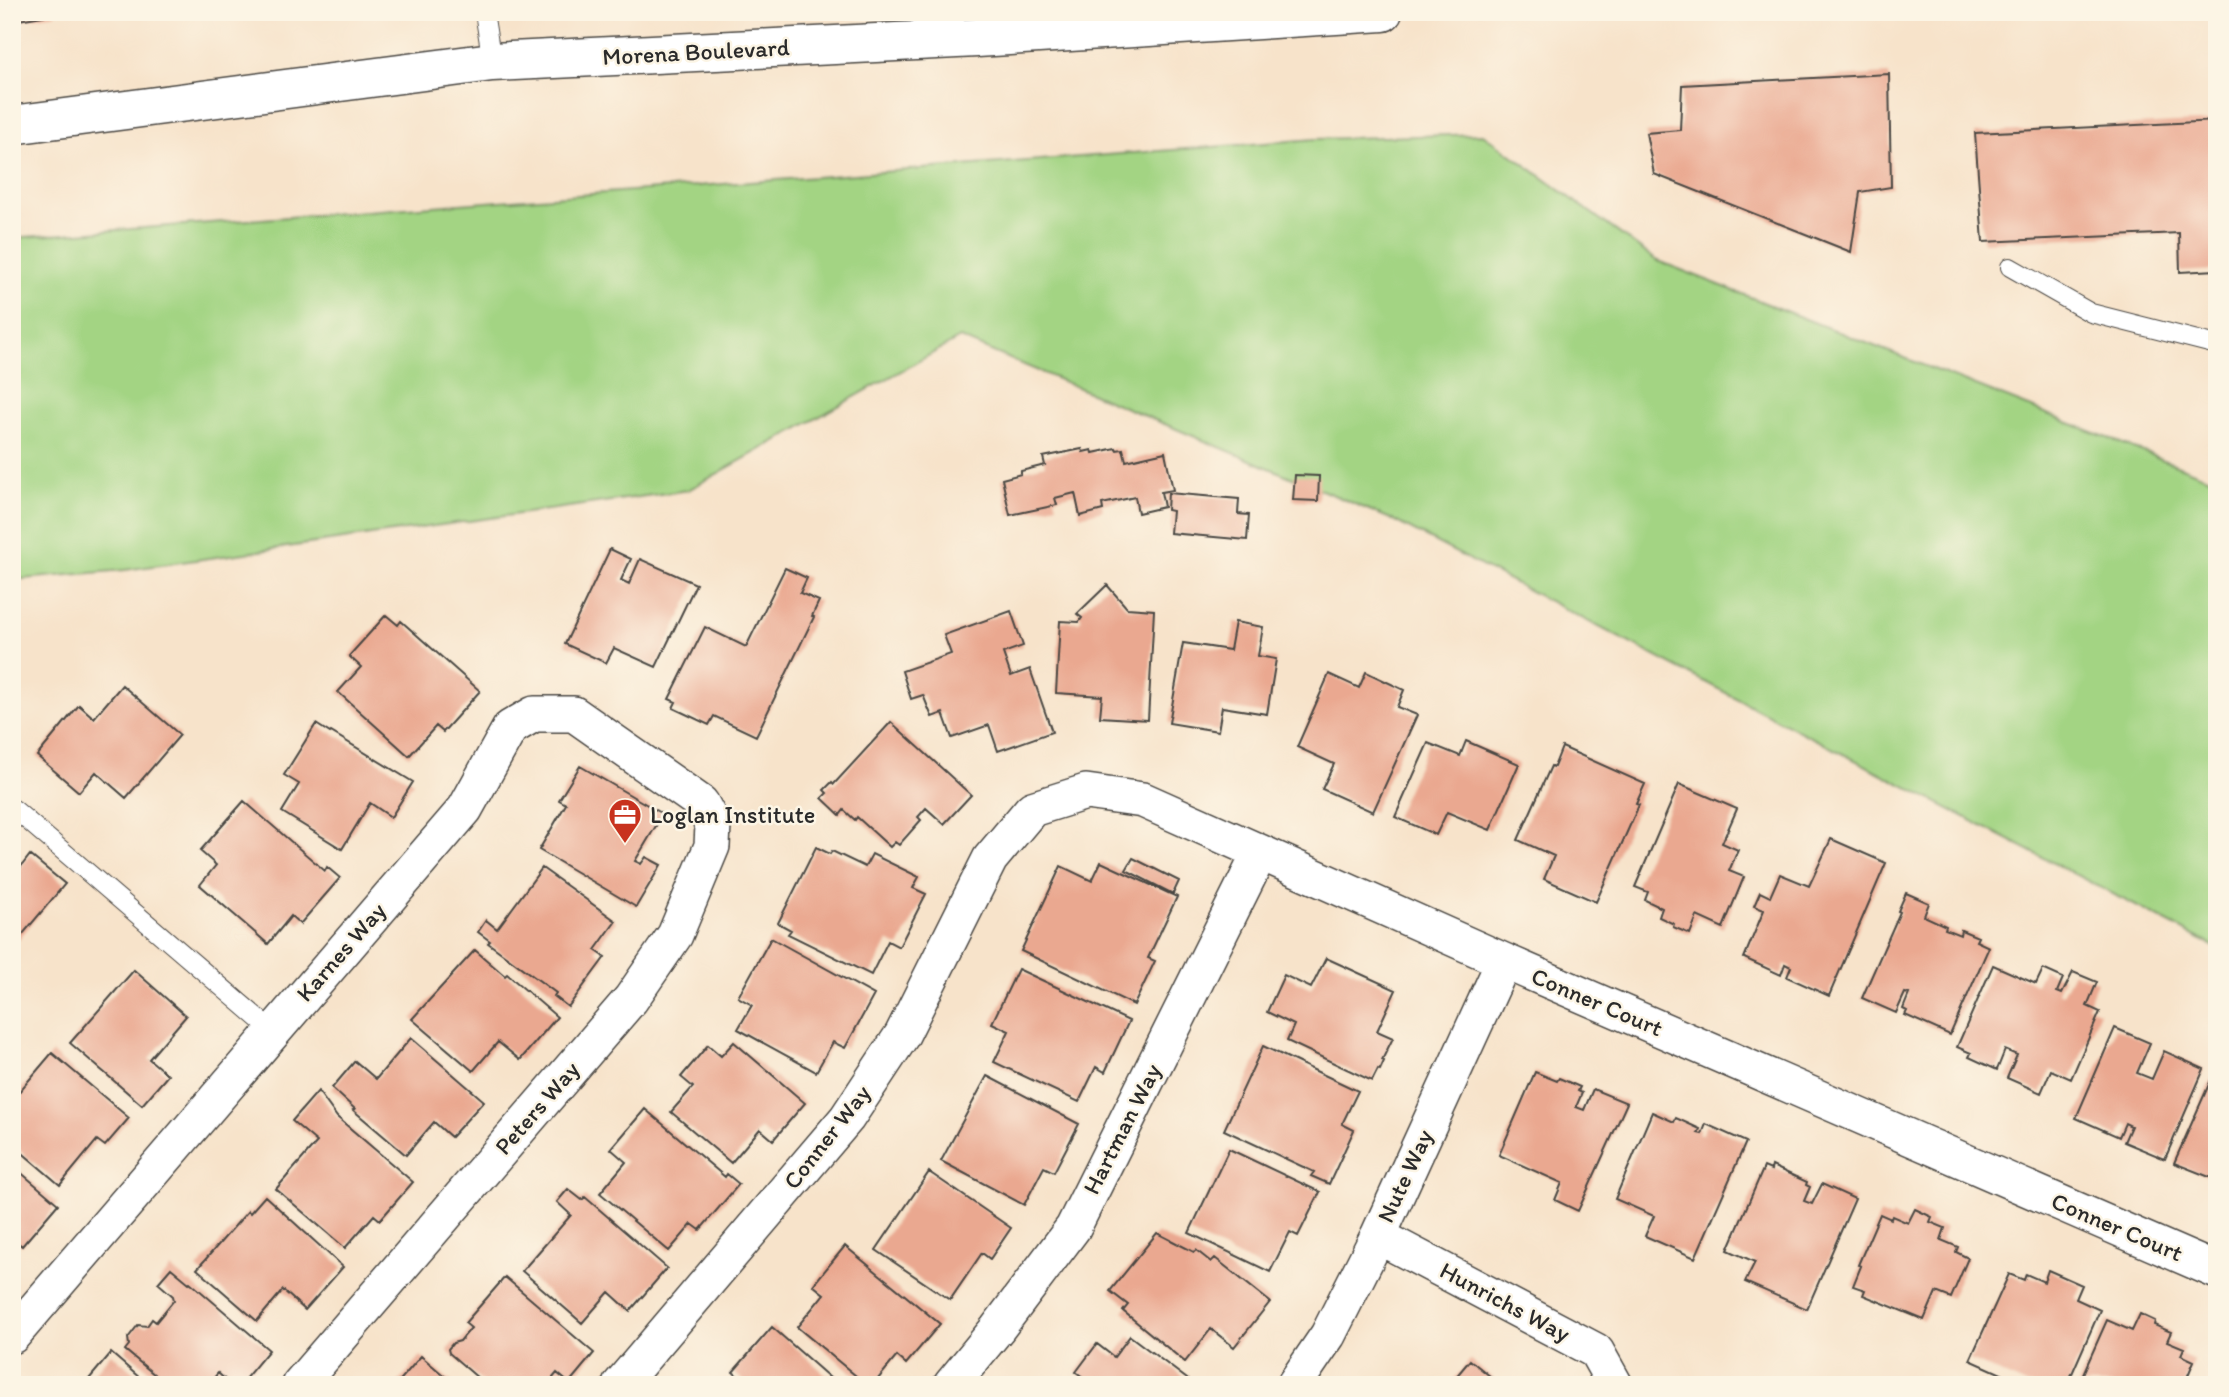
<svg xmlns="http://www.w3.org/2000/svg" width="2229" height="1397" font-family="Itim,sans-serif">
<rect width="100%" height="100%" fill="#fcf5e5"/>
<filter id="ink" filterUnits="userSpaceOnUse"><feTurbulence type="fractalNoise" baseFrequency=".0143" numOctaves="2"/><feDisplacementMap in="SourceGraphic" scale="14" xChannelSelector="R" yChannelSelector="G"/><feConvolveMatrix kernelMatrix="1 2 1 2 8 2 1 2 1" color-interpolation-filters="sRGB"/></filter>
<filter id="wash" filterUnits="userSpaceOnUse"><feTurbulence type="fractalNoise" baseFrequency=".00686" numOctaves="4" result="noise"/><feDisplacementMap in="SourceGraphic" scale="28" xChannelSelector="R" yChannelSelector="G"/><feGaussianBlur stdDeviation="1.57" result="paint"/><feColorMatrix in="noise" values="0 0 0 0 0 0 0 0 0 0 0 0 0 0 0 0 0 1.4 0 .05"/><feComposite in="paint" operator="in"/></filter>
<g filter="url(#wash)">
<rect width="100%" height="100%" fill="#f7e3ca"/>
<path fill="#a3d483" stroke="#678057" stroke-width="2" d="M 1483,134 L 1656,260 L 2217,481 L 2217,948 L 1393,520 L 960,338 L 688,490 L 125,570 L 12,580 L 12,238 L 1316,139 Z"/>
<g id="blocks">
<path fill="#eaa890" d="M 12,12 L 55,12 L 55,14 L 12,21 Z
M 1889,74 L 1891,187 L 1860,192 L 1851,252 L 1654,174 L 1646,133 L 1680,130 L 1682,85 Z
M 2217,121 L 2217,270 L 2180,272 L 2179,233 L 1983,242 L 1975,133 Z
M 1116,448 L 1117,450 L 1123,449 L 1126,461 L 1165,452 L 1173,490 L 1161,492 L 1164,507 L 1138,513 L 1135,497 L 1102,504 L 1103,510 L 1080,516 L 1075,493 L 1055,498 L 1057,505 L 1010,515 L 1002,479 L 1021,474 L 1021,471 L 1045,465 L 1043,457 L 1082,449 L 1083,452 L 1092,450 L 1093,453 Z
M 1295,475 L 1319,476 L 1318,501 L 1293,500 Z
M 1168,493 L 1239,499 L 1238,514 L 1249,515 L 1247,540 L 1170,533 L 1172,511 L 1167,510 Z
M 610,549 L 631,559 L 621,580 L 629,584 L 640,559 L 696,584 L 656,667 L 614,648 L 606,663 L 565,644 Z
M 785,568 L 807,578 L 800,593 L 819,601 L 812,616 L 814,617 L 756,736 L 714,716 L 709,725 L 673,708 L 676,702 L 669,699 L 705,627 L 746,647 Z
M 1107,585 L 1127,608 L 1154,610 L 1148,720 L 1100,717 L 1102,696 L 1056,693 L 1060,621 L 1079,622 L 1082,618 L 1077,614 Z
M 1011,611 L 1023,646 L 1003,653 L 1011,676 L 1030,669 L 1052,732 L 998,751 L 989,725 L 952,738 L 943,713 L 932,717 L 923,695 L 911,699 L 902,671 L 951,654 L 944,635 Z
M 386,615 L 398,625 L 401,621 L 480,691 L 443,732 L 436,726 L 409,756 L 338,692 L 361,667 L 349,656 Z
M 1235,622 L 1263,627 L 1258,656 L 1276,659 L 1267,714 L 1222,707 L 1218,731 L 1169,723 L 1183,643 L 1230,650 Z
M 1366,672 L 1404,690 L 1397,707 L 1417,715 L 1373,812 L 1322,789 L 1334,764 L 1297,747 L 1329,674 L 1359,688 Z
M 122,685 L 180,735 L 126,798 L 96,772 L 79,792 L 37,756 L 79,705 L 94,718 Z
M 891,722 L 971,795 L 944,824 L 926,808 L 918,817 L 921,820 L 899,845 L 895,842 L 890,847 L 857,817 L 855,820 L 844,810 L 840,815 L 822,798 L 827,793 L 824,790 L 832,782 L 834,784 Z
M 316,724 L 330,733 L 331,732 L 413,782 L 391,817 L 370,803 L 342,849 L 282,812 L 299,784 L 284,775 Z
M 1466,741 L 1519,764 L 1490,830 L 1447,812 L 1436,835 L 1395,817 L 1428,743 L 1460,756 Z
M 1562,747 L 1645,784 L 1636,804 L 1639,805 L 1596,902 L 1544,879 L 1554,856 L 1518,840 L 1551,766 L 1554,767 Z
M 580,766 L 663,814 L 635,861 L 641,864 L 646,857 L 661,865 L 636,907 L 539,850 L 566,804 L 559,800 Z
M 1679,784 L 1737,809 L 1722,843 L 1738,850 L 1729,871 L 1744,877 L 1723,928 L 1697,916 L 1690,934 L 1673,927 L 1674,924 L 1659,917 L 1662,908 L 1645,900 L 1648,892 L 1635,887 Z
M 244,801 L 325,871 L 327,867 L 340,878 L 300,924 L 291,916 L 268,944 L 200,885 L 216,865 L 200,851 Z
M 1831,839 L 1886,863 L 1829,996 L 1787,977 L 1791,967 L 1785,964 L 1781,975 L 1744,958 L 1764,910 L 1754,906 L 1760,892 L 1770,897 L 1780,874 L 1809,886 Z
M 816,847 L 830,854 L 832,851 L 865,867 L 872,854 L 919,877 L 913,888 L 926,894 L 899,947 L 888,941 L 871,975 L 788,934 L 791,930 L 778,923 Z
M 30,855 L 65,884 L 12,947 L 12,892 L 20,883 L 13,877 Z
M 1133,858 L 1179,881 L 1173,894 L 1126,870 Z
M 1101,862 L 1177,897 L 1148,958 L 1155,961 L 1134,1005 L 1021,951 L 1061,866 L 1092,881 Z
M 542,868 L 616,921 L 595,950 L 605,957 L 568,1007 L 554,996 L 556,993 L 488,943 L 490,941 L 478,932 L 486,920 L 497,929 Z
M 1906,893 L 1929,903 L 1924,916 L 1946,926 L 1945,929 L 1960,935 L 1961,930 L 1978,937 L 1976,941 L 1989,947 L 1950,1035 L 1905,1015 L 1907,1011 L 1903,1009 L 1909,994 L 1905,993 L 1896,1013 L 1862,998 L 1900,912 L 1898,911 Z
M 771,938 L 874,995 L 845,1048 L 833,1042 L 816,1072 L 738,1029 L 752,1005 L 738,997 Z
M 475,950 L 505,976 L 507,974 L 557,1017 L 520,1060 L 498,1042 L 473,1071 L 412,1019 Z
M 1326,958 L 1396,990 L 1377,1031 L 1393,1038 L 1382,1060 L 1384,1061 L 1380,1070 L 1378,1069 L 1372,1081 L 1287,1041 L 1294,1025 L 1267,1012 L 1284,975 L 1311,988 Z
M 1993,965 L 2036,984 L 2043,969 L 2063,978 L 2057,992 L 2062,994 L 2073,972 L 2097,982 L 2087,1006 L 2100,1012 L 2071,1079 L 2051,1070 L 2041,1093 L 2007,1078 L 2017,1055 L 2005,1050 L 1997,1070 L 1969,1057 L 1971,1053 L 1957,1047 Z
M 1018,969 L 1129,1021 L 1105,1072 L 1096,1067 L 1079,1102 L 994,1062 L 1009,1031 L 992,1023 Z
M 134,970 L 186,1016 L 149,1059 L 168,1075 L 142,1105 L 70,1043 Z
M 2115,1028 L 2150,1043 L 2137,1073 L 2152,1079 L 2164,1051 L 2204,1069 L 2165,1159 L 2124,1142 L 2131,1126 L 2125,1123 L 2119,1137 L 2076,1118 Z
M 411,1038 L 484,1101 L 451,1137 L 434,1122 L 406,1155 L 353,1110 L 355,1109 L 332,1088 L 355,1061 L 376,1079 Z
M 734,1042 L 805,1103 L 773,1140 L 760,1129 L 731,1163 L 671,1112 L 693,1087 L 681,1077 L 708,1045 L 721,1056 Z
M 1263,1046 L 1358,1091 L 1342,1124 L 1354,1130 L 1329,1184 L 1311,1176 L 1314,1172 L 1224,1130 Z
M 52,1053 L 129,1118 L 105,1146 L 97,1140 L 60,1185 L 12,1144 L 12,1100 Z
M 1535,1072 L 1557,1081 L 1559,1078 L 1580,1087 L 1578,1091 L 1582,1093 L 1576,1107 L 1584,1110 L 1593,1089 L 1627,1103 L 1578,1211 L 1555,1200 L 1562,1183 L 1499,1155 Z
M 2214,1073 L 2217,1075 L 2217,1180 L 2174,1163 Z
M 987,1076 L 1079,1124 L 1054,1172 L 1044,1167 L 1024,1205 L 941,1161 Z
M 318,1091 L 337,1117 L 413,1182 L 380,1220 L 374,1215 L 345,1248 L 276,1189 L 317,1142 L 292,1121 Z
M 645,1109 L 725,1177 L 727,1174 L 739,1184 L 700,1230 L 692,1224 L 669,1251 L 600,1193 L 626,1162 L 611,1149 Z
M 1652,1112 L 1674,1122 L 1676,1118 L 1700,1129 L 1698,1133 L 1702,1134 L 1706,1124 L 1746,1142 L 1695,1258 L 1645,1236 L 1654,1216 L 1615,1199 Z
M 1229,1149 L 1320,1192 L 1298,1236 L 1290,1232 L 1270,1272 L 1189,1233 Z
M 12,1165 L 58,1204 L 22,1246 L 12,1238 Z
M 1772,1166 L 1807,1182 L 1806,1185 L 1810,1187 L 1804,1201 L 1812,1204 L 1822,1184 L 1855,1199 L 1807,1309 L 1745,1282 L 1755,1262 L 1728,1250 L 1764,1167 L 1771,1170 Z
M 929,1172 L 1011,1228 L 990,1259 L 982,1253 L 950,1300 L 876,1250 Z
M 568,1189 L 582,1200 L 585,1197 L 667,1268 L 630,1311 L 609,1292 L 582,1323 L 522,1271 L 571,1215 L 557,1202 Z
M 265,1196 L 343,1267 L 305,1310 L 283,1290 L 257,1321 L 197,1269 L 248,1211 L 250,1213 Z
M 1915,1209 L 1932,1217 L 1930,1222 L 1945,1228 L 1941,1240 L 1958,1247 L 1956,1252 L 1968,1258 L 1951,1298 L 1936,1292 L 1924,1320 L 1863,1295 L 1865,1290 L 1853,1286 L 1861,1266 L 1858,1265 L 1880,1214 L 1891,1219 L 1892,1216 L 1908,1223 Z
M 1157,1233 L 1194,1252 L 1196,1250 L 1211,1262 L 1215,1258 L 1270,1302 L 1234,1347 L 1211,1329 L 1185,1362 L 1123,1311 L 1128,1305 L 1110,1291 Z
M 845,1246 L 940,1324 L 906,1364 L 897,1356 L 873,1385 L 867,1385 L 797,1327 L 824,1294 L 813,1285 Z
M 171,1268 L 189,1283 L 190,1282 L 269,1350 L 240,1385 L 231,1385 L 218,1373 L 208,1385 L 167,1385 L 125,1350 L 129,1345 L 128,1338 L 138,1325 L 147,1326 L 152,1319 L 156,1322 L 174,1300 L 173,1296 L 158,1283 Z
M 2048,1270 L 2082,1285 L 2076,1299 L 2100,1310 L 2067,1385 L 2026,1385 L 1970,1360 L 2009,1274 L 2024,1280 L 2026,1274 L 2044,1282 Z
M 505,1277 L 594,1353 L 569,1383 L 557,1373 L 547,1385 L 486,1385 L 449,1353 L 448,1349 L 453,1343 L 460,1341 L 471,1328 L 465,1323 Z
M 2140,1314 L 2155,1321 L 2154,1325 L 2171,1332 L 2167,1341 L 2184,1348 L 2181,1355 L 2194,1361 L 2184,1385 L 2078,1385 L 2107,1320 L 2132,1331 Z
M 772,1327 L 838,1385 L 748,1385 L 733,1372 Z
M 1130,1336 L 1195,1385 L 1083,1385 L 1087,1380 L 1076,1372 L 1097,1344 L 1114,1357 Z
M 111,1353 L 148,1385 L 84,1385 Z
M 421,1356 L 455,1385 L 396,1385 Z
M 1470,1360 L 1496,1381 L 1493,1385 L 1449,1385 Z"/>
</g>
</g>
<g filter="url(#ink)">
<use href="#blocks" fill-opacity="0" stroke="#4a4743" stroke-width="2"/>
<g fill="none" stroke-linecap="round" stroke-linejoin="round">
<defs>
<path id="lane" d="M 484,12 L 492,62
M 2010,267 L 2091,313 L 2217,345
M 14,809 L 273,1031"/>
<path id="street" d="M 1378,1236 L 1596,1351 L 1615,1385
M 12,1336 L 465,809 L 510,728 L 534,714 L 574,714 L 701,803 L 713,825 L 712,846 L 675,935 L 631,999 L 299,1385
M 620,1385 L 847,1118 L 902,1035 L 990,859 L 1032,809 L 1086,792 L 1143,800 L 1504,961 L 2217,1271
M 951,1385 L 997,1329 L 1073,1228 L 1260,853
M 1294,1385 L 1328,1335 L 1378,1236 L 1504,961"/>
<path id="secondary" d="M 12,125 L 492,62 L 977,38 L 1383,12"/>
</defs>
<use href="#lane" stroke="#4a4743" stroke-width="20"/>
<use href="#street" stroke="#4a4743" stroke-width="38"/>
<use href="#secondary" stroke="#4a4743" stroke-width="41"/>
<use href="#lane" stroke="#fff" stroke-width="18"/>
<use href="#street" stroke="#fff" stroke-width="35"/>
<use href="#secondary" stroke="#fff" stroke-width="38"/>
</g>
</g>
<defs>
<symbol id="office-pin" viewBox="-11 -11 22 30"><path d="M0 17L-7.5 6A9.5 9.5 0 1 1 7.5 6Z" fill="#c8321e" stroke="#fcf5e5"/><path d="M-6-3h4V-5.5h4V-3h4V5H-6ZM-1-4.5V-3h2v-1.5ZM-6 0V1H6V0Z" fill="#fff"/></symbol>
</defs>
<g fill-rule="evenodd">
<use href="#office-pin" x="606" y="796" width="38" height="52"/>
</g>
<g text-anchor="middle" stroke-width="5" stroke-linejoin="round" paint-order="stroke">
<g font-size="24" fill="#2b2b2b" stroke="#fcf5e5">
<text transform="translate(696 52) rotate(-3)" y="8">Morena Boulevard</text>
<text transform="translate(341 952) rotate(-49)" y="8">Karnes Way</text>
<text transform="translate(1597 1002) rotate(23)" y="8">Conner Court</text>
<text transform="translate(537 1108) rotate(-49)" y="8">Peters Way</text>
<text transform="translate(1122 1129) rotate(-63)" y="8">Hartman Way</text>
<text transform="translate(827 1137) rotate(-52)" y="8">Conner Way</text>
<text transform="translate(1405 1176) rotate(-65)" y="8">Nute Way</text>
<text transform="translate(2117 1227) rotate(23)" y="8">Conner Court</text>
<text transform="translate(1505 1302) rotate(28)" y="8">Hunrichs Way</text>
</g>
<g font-size="24" fill="#2b2b2b" stroke="#fcf5e5" text-anchor="start">
<text x="650" y="823">Loglan Institute</text>
</g>
</g>
<rect width="2229" height="1397" fill="none" stroke="#fcf5e5" stroke-width="42"/>
</svg>
